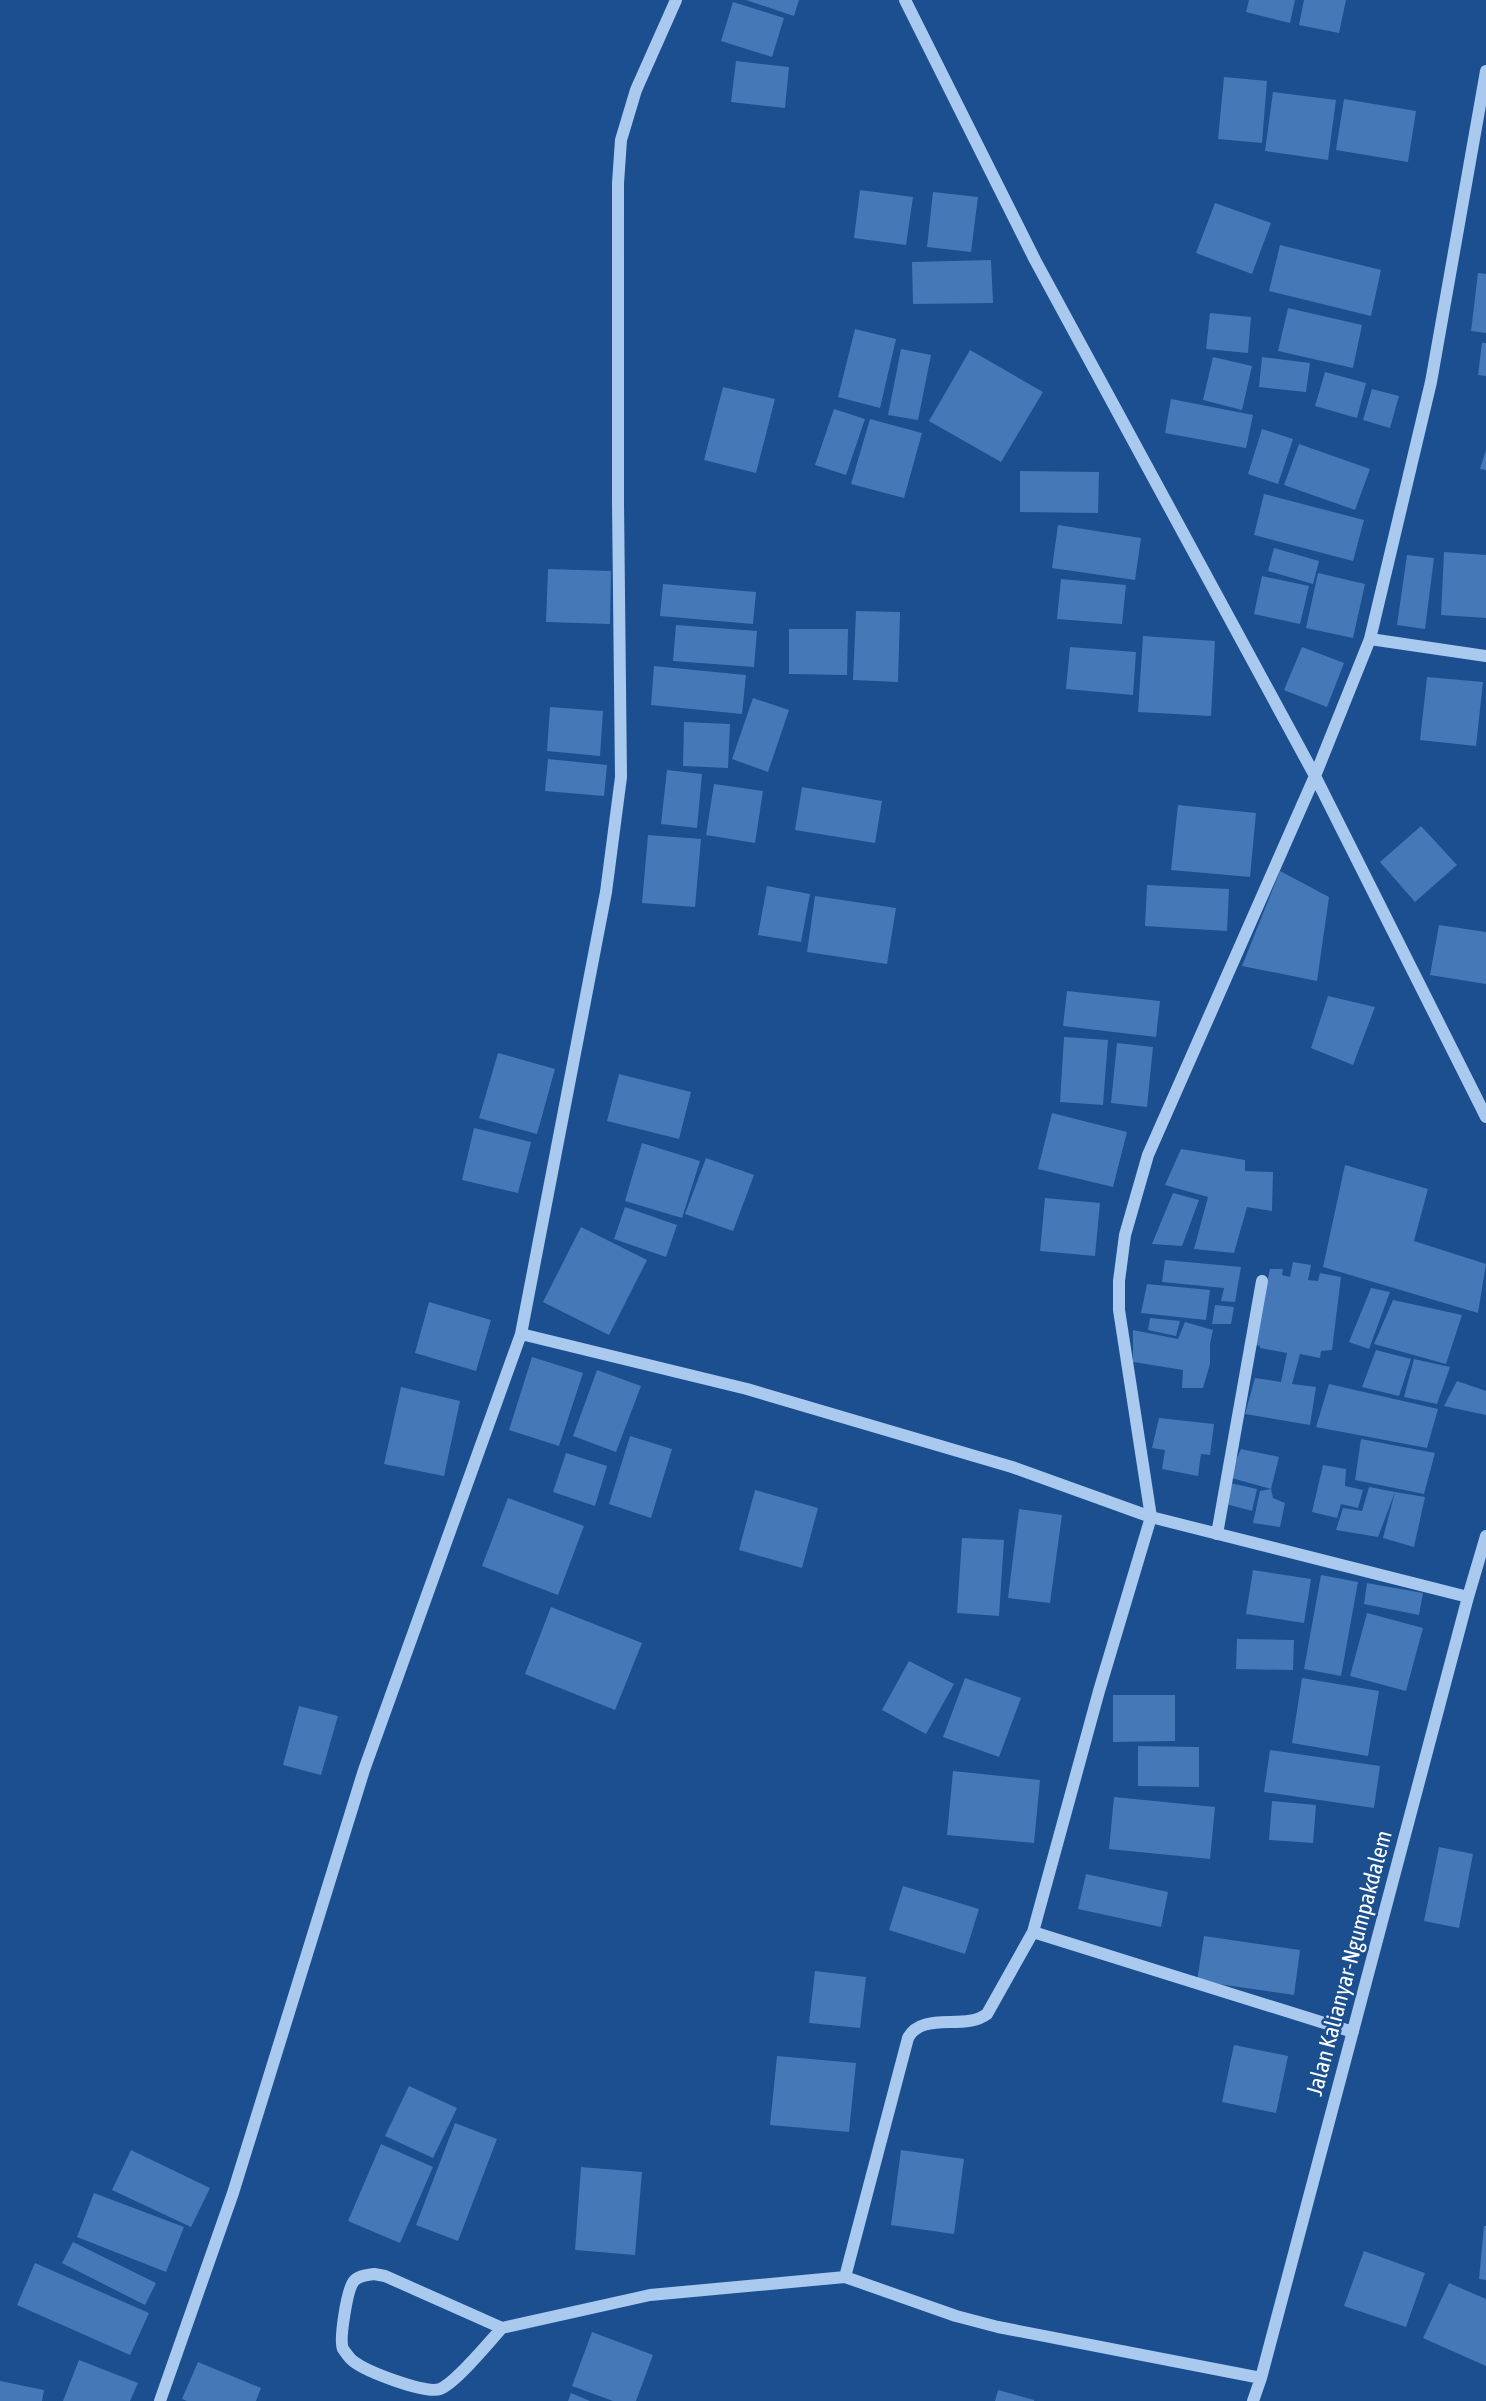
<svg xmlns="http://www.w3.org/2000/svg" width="1486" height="2401" font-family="'Asap Condensed',sans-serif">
<rect width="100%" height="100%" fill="#1b4f8f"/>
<path fill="#4478b7" d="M 746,0 L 799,0 L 794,16 Z
M 1249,0 L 1295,0 L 1290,23 L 1246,12 Z
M 1304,0 L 1346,0 L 1339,33 L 1299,25 Z
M 733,2 L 784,18 L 772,57 L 721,41 Z
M 736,61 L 789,67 L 785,108 L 731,102 Z
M 1224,77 L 1267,81 L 1262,143 L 1218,139 Z
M 1273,92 L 1336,100 L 1328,160 L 1265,151 Z
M 1344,99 L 1416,111 L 1408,162 L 1336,150 Z
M 860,190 L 913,197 L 906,245 L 854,238 Z
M 933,192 L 978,197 L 971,252 L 927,247 Z
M 1215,203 L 1271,223 L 1252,274 L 1196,253 Z
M 1280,245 L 1381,270 L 1371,316 L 1269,291 Z
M 991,260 L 993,303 L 913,304 L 912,262 Z
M 1478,273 L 1486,274 L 1486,333 L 1471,331 Z
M 1288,308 L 1362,325 L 1353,368 L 1278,351 Z
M 1210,313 L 1251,317 L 1248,353 L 1206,349 Z
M 855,329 L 896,339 L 880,408 L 838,397 Z
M 1482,343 L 1486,343 L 1486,376 L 1478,375 Z
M 901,349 L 931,355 L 918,420 L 888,415 Z
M 970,350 L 1043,392 L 1001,462 L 929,421 Z
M 1213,357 L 1252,366 L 1242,410 L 1203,400 Z
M 1262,357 L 1310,363 L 1306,392 L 1259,387 Z
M 1325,372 L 1366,383 L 1357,418 L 1315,406 Z
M 723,387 L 775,399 L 756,473 L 704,460 Z
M 1372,389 L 1399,396 L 1390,428 L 1363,420 Z
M 1171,399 L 1253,415 L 1246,448 L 1165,433 Z
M 834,409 L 865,419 L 846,475 L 815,465 Z
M 870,419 L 922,433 L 904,498 L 851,484 Z
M 1262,429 L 1293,439 L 1278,484 L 1248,474 Z
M 1299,444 L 1370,469 L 1355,510 L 1284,485 Z
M 1486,450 L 1486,470 L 1480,469 Z
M 1020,471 L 1099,472 L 1098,513 L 1020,512 Z
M 1264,494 L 1364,520 L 1353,561 L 1254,535 Z
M 1058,525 L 1141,538 L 1135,580 L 1052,568 Z
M 1274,548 L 1319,561 L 1313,584 L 1268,571 Z
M 1444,552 L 1486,555 L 1486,618 L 1441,615 Z
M 1407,555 L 1434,558 L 1425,629 L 1397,625 Z
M 548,569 L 611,571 L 610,624 L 546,622 Z
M 1318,573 L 1365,584 L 1353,638 L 1306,628 Z
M 1262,576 L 1309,586 L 1300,624 L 1254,614 Z
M 1061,579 L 1126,585 L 1122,624 L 1057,619 Z
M 663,584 L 756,592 L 753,624 L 660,616 Z
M 856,611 L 900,612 L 898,682 L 853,680 Z
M 676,625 L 757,631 L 754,667 L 673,661 Z
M 789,629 L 848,629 L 847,675 L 789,674 Z
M 1143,636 L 1215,641 L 1211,716 L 1138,712 Z
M 1070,647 L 1136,652 L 1133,695 L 1066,689 Z
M 1302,647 L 1344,663 L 1327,707 L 1284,690 Z
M 654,666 L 746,675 L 742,714 L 651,705 Z
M 1427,677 L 1483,682 L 1476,746 L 1420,740 Z
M 753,698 L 789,710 L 768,772 L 732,759 Z
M 550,707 L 603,711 L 600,756 L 547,751 Z
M 684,722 L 730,724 L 728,768 L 683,766 Z
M 548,759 L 607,765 L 604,796 L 545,791 Z
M 667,770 L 702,774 L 697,828 L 661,824 Z
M 714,784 L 763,791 L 755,843 L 706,835 Z
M 802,787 L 882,801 L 875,843 L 795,830 Z
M 1178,805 L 1256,813 L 1250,877 L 1171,870 Z
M 1421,826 L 1457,865 L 1415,902 L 1380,862 Z
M 648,835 L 701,839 L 695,907 L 642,903 Z
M 1280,871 L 1329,897 L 1317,981 L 1242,966 Z
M 1147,885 L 1229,889 L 1227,931 L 1145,926 Z
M 767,886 L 810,894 L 801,942 L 758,935 Z
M 815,896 L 896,908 L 887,964 L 807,952 Z
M 1439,925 L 1486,932 L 1486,984 L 1430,975 Z
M 1067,991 L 1160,1001 L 1156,1037 L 1063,1026 Z
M 1328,996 L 1375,1007 L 1353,1065 L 1311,1048 Z
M 1064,1037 L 1108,1040 L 1103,1105 L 1060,1102 Z
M 1117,1043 L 1153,1047 L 1147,1107 L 1111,1103 Z
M 498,1053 L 555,1069 L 537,1134 L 479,1118 Z
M 619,1074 L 691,1092 L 679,1139 L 607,1121 Z
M 1052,1113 L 1127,1132 L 1113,1187 L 1038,1169 Z
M 474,1128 L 531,1142 L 518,1193 L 462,1180 Z
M 642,1143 L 700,1161 L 682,1218 L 625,1201 Z
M 1181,1149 L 1245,1160 L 1245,1171 L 1273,1172 L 1272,1211 L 1247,1207 L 1234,1253 L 1194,1249 L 1208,1197 L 1165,1185 Z
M 706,1158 L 754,1175 L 733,1231 L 685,1214 Z
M 1345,1165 L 1428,1189 L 1414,1241 L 1486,1264 L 1478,1313 L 1323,1267 Z
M 1173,1193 L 1199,1200 L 1182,1246 L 1152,1244 Z
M 1045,1198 L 1100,1203 L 1095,1256 L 1040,1251 Z
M 625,1207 L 677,1225 L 666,1257 L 614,1239 Z
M 581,1227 L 647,1260 L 609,1335 L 543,1302 Z
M 1165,1260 L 1241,1267 L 1235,1302 L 1221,1301 L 1224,1288 L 1162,1282 Z
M 1293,1262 L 1311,1265 L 1308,1280 L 1318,1281 L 1320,1273 L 1341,1277 L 1332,1350 L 1321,1351 L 1320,1358 L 1300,1354 L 1292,1384 L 1316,1387 L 1310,1425 L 1245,1414 L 1255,1378 L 1281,1382 L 1287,1353 L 1260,1348 L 1260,1346 L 1253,1344 L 1270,1269 L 1283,1269 L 1282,1275 L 1290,1277 Z
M 1147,1284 L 1210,1290 L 1206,1320 L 1141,1313 Z
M 1371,1288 L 1390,1292 L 1369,1349 L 1349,1342 Z
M 1393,1300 L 1462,1315 L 1446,1364 L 1374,1344 Z
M 429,1302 L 491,1320 L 476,1371 L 415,1353 Z
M 1215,1305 L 1234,1307 L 1231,1324 L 1212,1324 Z
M 1150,1318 L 1180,1321 L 1176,1336 L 1148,1330 Z
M 1185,1322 L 1213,1330 L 1210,1344 L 1210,1364 L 1203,1388 L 1182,1388 L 1183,1370 L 1133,1362 L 1133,1330 L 1178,1339 Z
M 1376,1350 L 1411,1359 L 1399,1396 L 1362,1387 Z
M 532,1357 L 583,1373 L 559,1446 L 509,1430 Z
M 1414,1359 L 1450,1367 L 1437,1404 L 1404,1397 Z
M 597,1370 L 641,1386 L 616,1452 L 573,1436 Z
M 1457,1381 L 1486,1391 L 1486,1415 L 1444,1406 Z
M 1329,1384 L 1438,1409 L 1427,1448 L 1316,1427 Z
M 401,1387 L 460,1401 L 444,1476 L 384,1464 Z
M 1159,1418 L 1214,1424 L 1210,1455 L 1201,1454 L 1198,1476 L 1162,1469 L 1165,1450 L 1152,1448 Z
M 630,1436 L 672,1449 L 651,1518 L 609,1504 Z
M 1361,1439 L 1435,1453 L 1424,1494 L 1355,1480 Z
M 1241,1449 L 1279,1457 L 1271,1489 L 1228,1477 Z
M 566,1453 L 607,1466 L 595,1506 L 553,1492 Z
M 1323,1465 L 1346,1469 L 1345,1486 L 1363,1490 L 1358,1508 L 1341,1504 L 1337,1518 L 1312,1512 Z
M 1230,1483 L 1257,1489 L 1252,1511 L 1226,1504 Z
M 1369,1487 L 1395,1492 L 1378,1537 L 1336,1530 L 1343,1508 L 1362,1511 Z
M 1271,1489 L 1273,1498 L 1285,1503 L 1280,1527 L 1253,1523 L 1260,1491 Z
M 755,1490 L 818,1508 L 802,1568 L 739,1550 Z
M 1395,1492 L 1425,1497 L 1414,1547 L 1383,1538 Z
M 508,1498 L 584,1526 L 558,1595 L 482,1566 Z
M 1019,1509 L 1062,1515 L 1050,1603 L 1008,1598 Z
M 962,1538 L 1004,1540 L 999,1616 L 957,1613 Z
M 1253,1570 L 1311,1579 L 1304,1623 L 1246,1614 Z
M 1321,1575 L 1358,1582 L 1341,1676 L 1304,1669 Z
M 1367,1583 L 1423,1593 L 1419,1615 L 1364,1604 Z
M 551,1607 L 642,1643 L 615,1710 L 525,1674 Z
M 1367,1613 L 1423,1628 L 1406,1691 L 1350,1676 Z
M 1237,1639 L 1294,1640 L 1293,1670 L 1236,1669 Z
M 909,1661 L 954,1684 L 926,1734 L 882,1710 Z
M 965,1678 L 1021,1698 L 999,1757 L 943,1737 Z
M 1302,1678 L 1379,1691 L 1368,1756 L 1292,1743 Z
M 1113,1695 L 1175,1695 L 1175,1741 L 1113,1742 Z
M 299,1706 L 338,1716 L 321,1775 L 283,1765 Z
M 1138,1746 L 1199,1747 L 1199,1787 L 1138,1786 Z
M 1270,1750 L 1380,1766 L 1374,1808 L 1264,1792 Z
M 953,1771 L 1040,1780 L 1034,1843 L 947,1835 Z
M 1114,1797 L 1215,1807 L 1210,1859 L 1109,1849 Z
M 1272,1801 L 1316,1805 L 1313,1843 L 1269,1840 Z
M 1439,1847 L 1473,1854 L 1459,1928 L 1424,1921 Z
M 1086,1874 L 1168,1892 L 1161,1927 L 1078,1909 Z
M 903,1886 L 979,1909 L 965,1954 L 889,1930 Z
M 1204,1936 L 1300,1950 L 1294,1995 L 1197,1981 Z
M 815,1971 L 866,1977 L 860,2028 L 809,2023 Z
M 1234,2045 L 1288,2056 L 1276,2113 L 1222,2102 Z
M 777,2056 L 856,2063 L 849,2132 L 770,2125 Z
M 409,2086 L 457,2108 L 433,2158 L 385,2136 Z
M 455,2123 L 497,2139 L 458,2241 L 416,2225 Z
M 381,2144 L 433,2167 L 400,2243 L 348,2221 Z
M 131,2150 L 210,2188 L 191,2227 L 112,2190 Z
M 901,2150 L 964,2159 L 954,2234 L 891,2225 Z
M 581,2167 L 642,2172 L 635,2255 L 575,2250 Z
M 94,2193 L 184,2227 L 166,2272 L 77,2237 Z
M 1484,2226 L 1486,2226 L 1486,2280 L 1479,2279 Z
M 73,2242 L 156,2283 L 145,2305 L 62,2263 Z
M 1364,2251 L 1425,2273 L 1406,2327 L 1344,2306 Z
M 35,2263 L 149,2313 L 130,2355 L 17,2305 Z
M 1449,2283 L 1486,2299 L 1486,2366 L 1423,2338 Z
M 592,2332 L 653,2355 L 636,2401 L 613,2401 L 572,2386 Z
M 79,2360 L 138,2383 L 130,2401 L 63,2401 Z
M 198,2362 L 261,2388 L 256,2401 L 187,2401 L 182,2399 Z
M 0,2381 L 44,2390 L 42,2401 L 0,2401 Z
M 998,2390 L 1034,2400 L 1034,2401 L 995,2401 Z
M 571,2393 L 590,2401 L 568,2401 Z"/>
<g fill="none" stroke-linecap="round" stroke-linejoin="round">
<path stroke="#a9c9ee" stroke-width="12" d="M 905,0 L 1035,260 L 1315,776 L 1486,1117
M 1370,639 L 1486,656
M 521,1334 L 747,1389 L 1012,1467 L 1151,1517 L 1468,1597
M 1217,1534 L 1262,1281
M 1033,1932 L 1353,2032
M 374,2274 L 385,2276 L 502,2328 C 489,2342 456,2383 440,2389 C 425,2394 367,2372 353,2361 C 349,2358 346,2353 343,2349 C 339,2340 347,2289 354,2281 C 359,2275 368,2275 374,2274 Z
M 845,2277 L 908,2038 C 922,2011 965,2031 987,2014 L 1033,1932 L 1099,1691 L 1151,1517 L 1119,1310 L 1119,1281 L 1125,1235 L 1148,1155 L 1315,776 L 1370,639 L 1431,382 L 1486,71
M 502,2328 L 650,2295 L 845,2277 L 956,2316 L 998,2327 L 1261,2378
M 160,2401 L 233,2193 L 364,1770 L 521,1334 L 606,892 L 621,777 L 618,502 L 618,183 L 621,140 L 636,90 L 676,0
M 1253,2401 L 1261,2378 L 1468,1597 L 1486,1536"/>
</g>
<g text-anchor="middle" stroke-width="5" stroke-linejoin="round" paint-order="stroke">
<g font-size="23" fill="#fff" stroke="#1b4f8f">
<text transform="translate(1349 1963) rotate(-75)" y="8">Jalan Kalianyar-Ngumpakdalem</text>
</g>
</g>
</svg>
